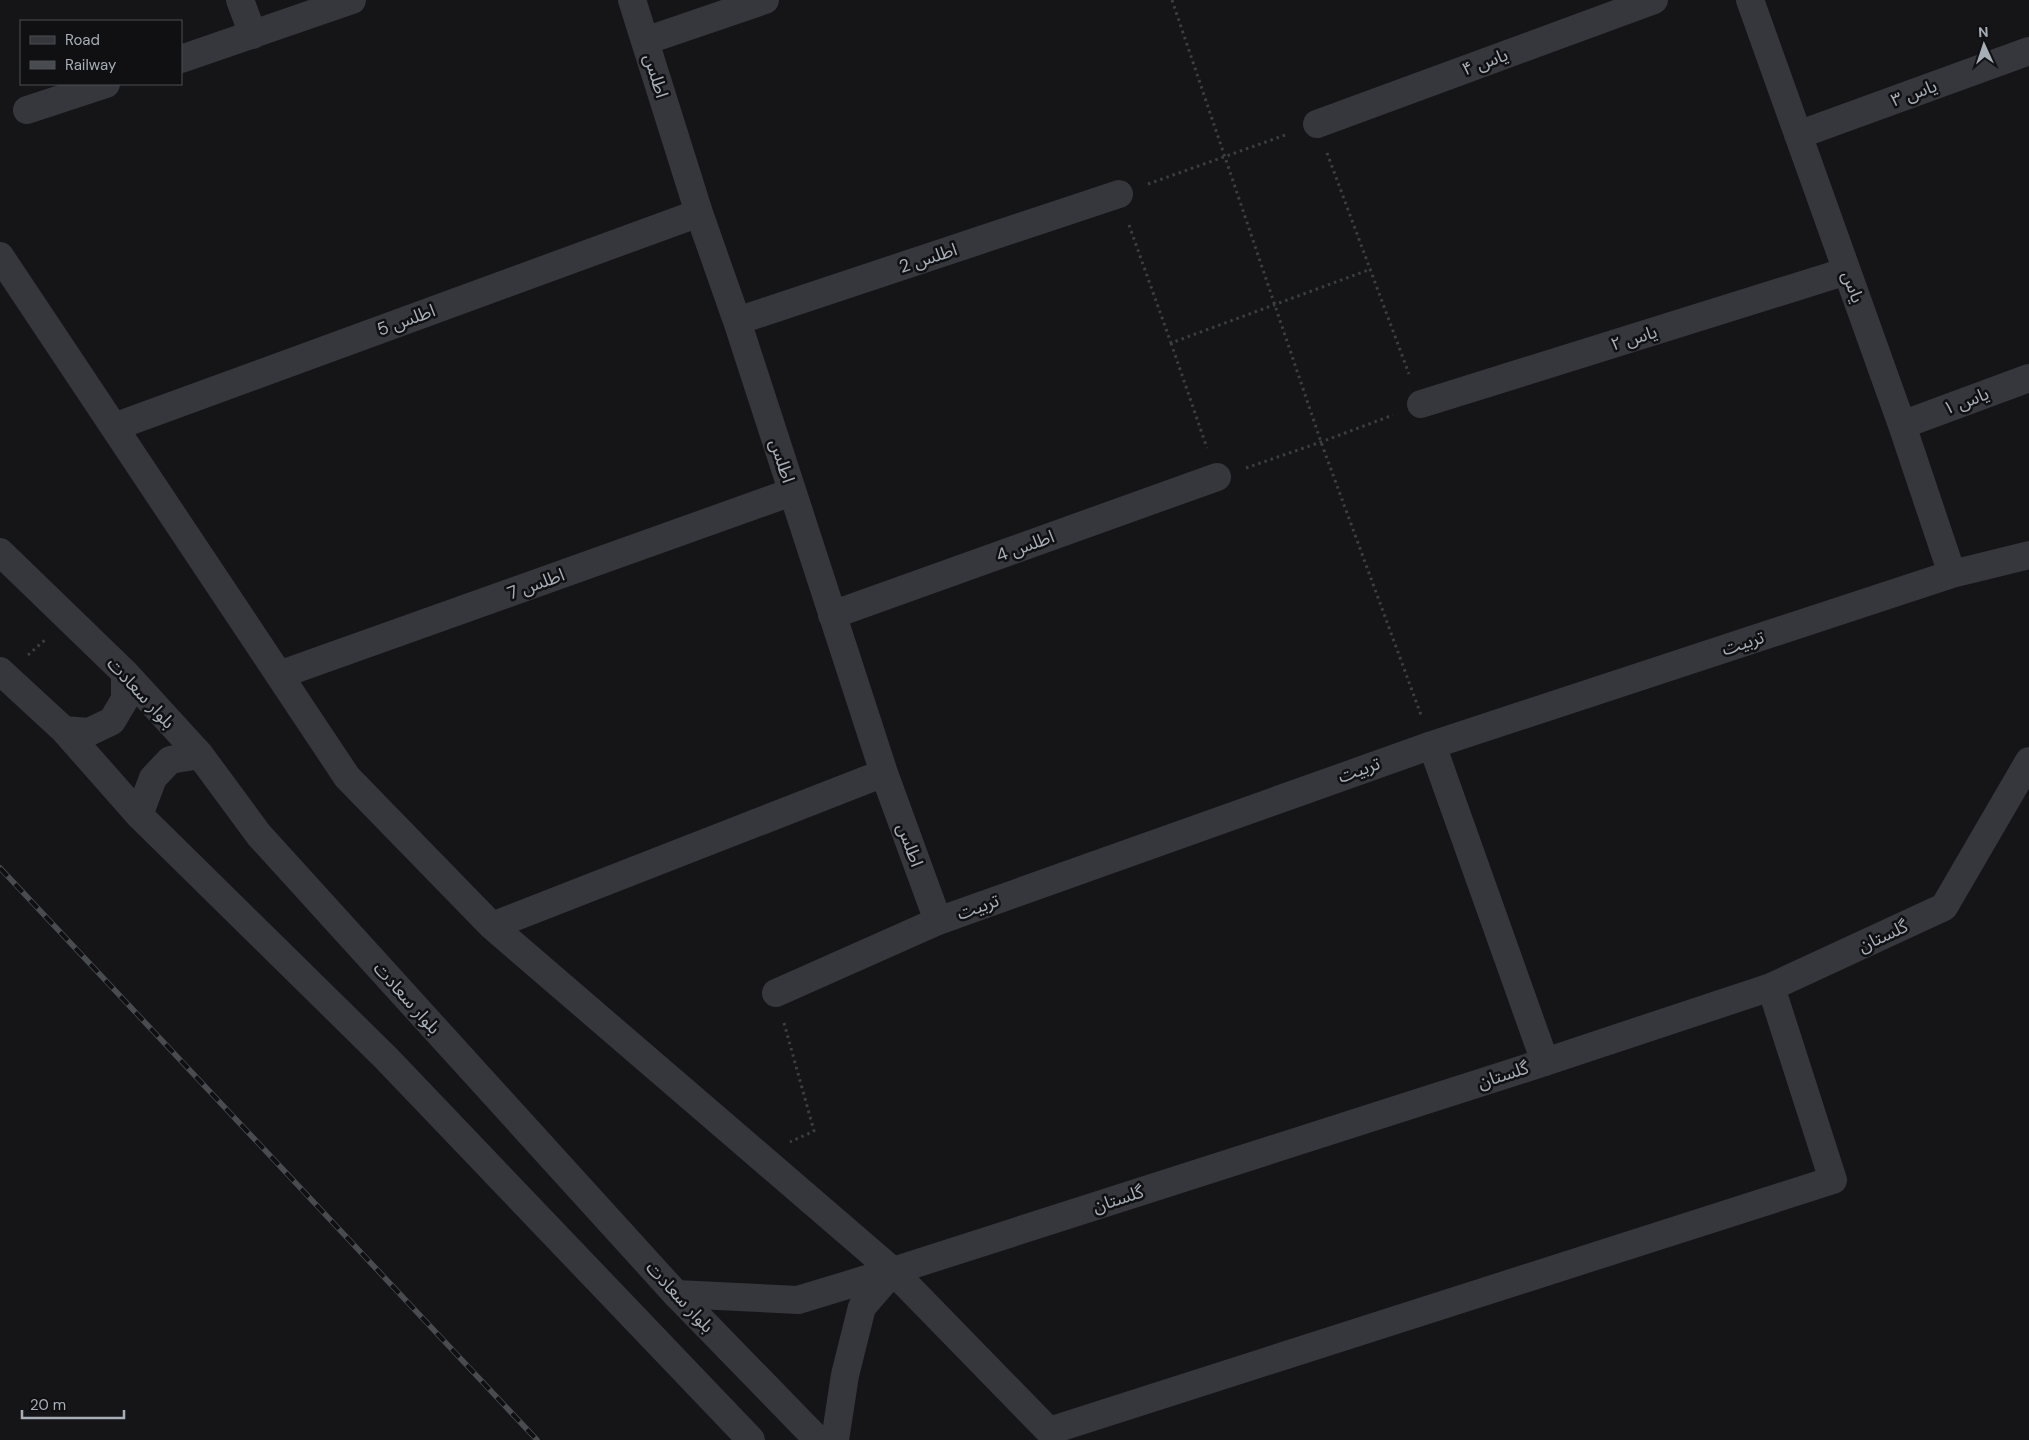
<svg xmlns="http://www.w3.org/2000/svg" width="2029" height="1440" font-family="'DM Sans','Noto Sans Arabic',sans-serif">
<rect width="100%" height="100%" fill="#151517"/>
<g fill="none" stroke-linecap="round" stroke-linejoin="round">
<path stroke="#3b3f43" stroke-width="3" stroke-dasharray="2.5 4" stroke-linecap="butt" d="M 1172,0 L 1321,442 L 1421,715
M 1327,153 L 1409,374
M 1148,184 L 1288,134
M 1129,225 L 1171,343 L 1371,269
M 1171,343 L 1207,448
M 1246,468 L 1321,442 L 1393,415
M 28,655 L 46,639
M 784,1023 L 814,1131 L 790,1142"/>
<path stroke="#36373c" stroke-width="28" d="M 240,0 L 253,35
M 632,0 L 699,213 L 737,321 L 884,773 L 938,921
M 1750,0 L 1902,425 L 1952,574
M 645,41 L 765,0
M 181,59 L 352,0
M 27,110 L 106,84
M 1317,124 L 1654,0
M 1798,135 L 2029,51
M 0,256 L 347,777 L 492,926 L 893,1271 L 1049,1431 L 1833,1180 L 1771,987
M 737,321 L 1119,194
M 1421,404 L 1847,271
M 1902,425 L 2029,378
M 114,427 L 699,213
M 832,615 L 1217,477
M 279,675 L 792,492
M 1432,745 L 1545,1062
M 492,926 L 884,773
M 776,993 L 938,921 L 1432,745 L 1952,574 L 2029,555
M 893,1271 L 1545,1062 L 1771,987 L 1944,907 L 2029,761
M 676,1294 L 798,1300 L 893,1271 L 862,1307 L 845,1375 L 835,1440"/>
<path stroke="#36373c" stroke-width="28" d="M 0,552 L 125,673 L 200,755 L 259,835 L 676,1294 L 818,1440
M 0,671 L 64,730 L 139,815 L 386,1058 L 751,1440
M 64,730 L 89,732 L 112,721 L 125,699 L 125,673
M 139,815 L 153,778 L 170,760 L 200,755"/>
<defs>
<path id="rail" d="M 0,868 L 537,1440"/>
</defs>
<use href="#rail" stroke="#484c51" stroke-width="5.5"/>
<use href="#rail" stroke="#101012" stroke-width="4" stroke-dasharray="11" stroke-linecap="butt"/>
</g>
<g text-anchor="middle" stroke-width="5" stroke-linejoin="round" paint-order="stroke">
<g font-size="18" fill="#a6aeb8" stroke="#101012">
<text transform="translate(1485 62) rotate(-20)" y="6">یاس ۴</text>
<text transform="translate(656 76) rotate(73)" y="6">اطلس</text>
<text transform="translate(1914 93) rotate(-20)" y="6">یاس ۳</text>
<text transform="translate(928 258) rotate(-18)" y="6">اطلس 2</text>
<text transform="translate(1853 287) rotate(70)" y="6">یاس</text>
<text transform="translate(406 320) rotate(-20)" y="6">اطلس 5</text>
<text transform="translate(1634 338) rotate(-17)" y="6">یاس ۲</text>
<text transform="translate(1966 401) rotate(-21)" y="6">یاس ۱</text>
<text transform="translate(782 461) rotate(72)" y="6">اطلس</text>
<text transform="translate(1025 546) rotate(-20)" y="6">اطلس 4</text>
<text transform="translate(536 584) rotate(-20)" y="6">اطلس 7</text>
<text transform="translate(1743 643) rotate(-18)" y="6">تربیت</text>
<text transform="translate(141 693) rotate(47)" y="6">بلوار سعادت</text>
<text transform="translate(1359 770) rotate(-20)" y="6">تربیت</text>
<text transform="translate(910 845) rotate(70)" y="6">اطلس</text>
<text transform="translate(978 907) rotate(-20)" y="6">تربیت</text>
<text transform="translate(1883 936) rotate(-25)" y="6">گلستان</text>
<text transform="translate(407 998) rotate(48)" y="6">بلوار سعادت</text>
<text transform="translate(1503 1075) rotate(-18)" y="6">گلستان</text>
<text transform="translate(1118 1199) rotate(-18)" y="6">گلستان</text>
<text transform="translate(680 1297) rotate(47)" y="6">بلوار سعادت</text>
</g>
</g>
<rect x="20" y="20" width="162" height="65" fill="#101012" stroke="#4c4f54"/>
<rect x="30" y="36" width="25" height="8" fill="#36373c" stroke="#4c4f54"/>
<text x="65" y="45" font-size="15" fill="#a6aeb8">Road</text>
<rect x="30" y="61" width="25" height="8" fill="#484c51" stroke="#4c4f54"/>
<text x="65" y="70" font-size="15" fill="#a6aeb8">Railway</text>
<g transform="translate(1984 45) rotate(357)" stroke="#101012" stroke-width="4" paint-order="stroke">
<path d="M0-4L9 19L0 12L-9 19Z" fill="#a6aeb8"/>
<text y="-8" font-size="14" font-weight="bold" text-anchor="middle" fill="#a6aeb8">N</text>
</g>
<path d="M22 1410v8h102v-8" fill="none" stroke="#a6aeb8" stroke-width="2.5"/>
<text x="30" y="1410" font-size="15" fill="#a6aeb8" stroke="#101012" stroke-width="4" paint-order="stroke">20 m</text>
</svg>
